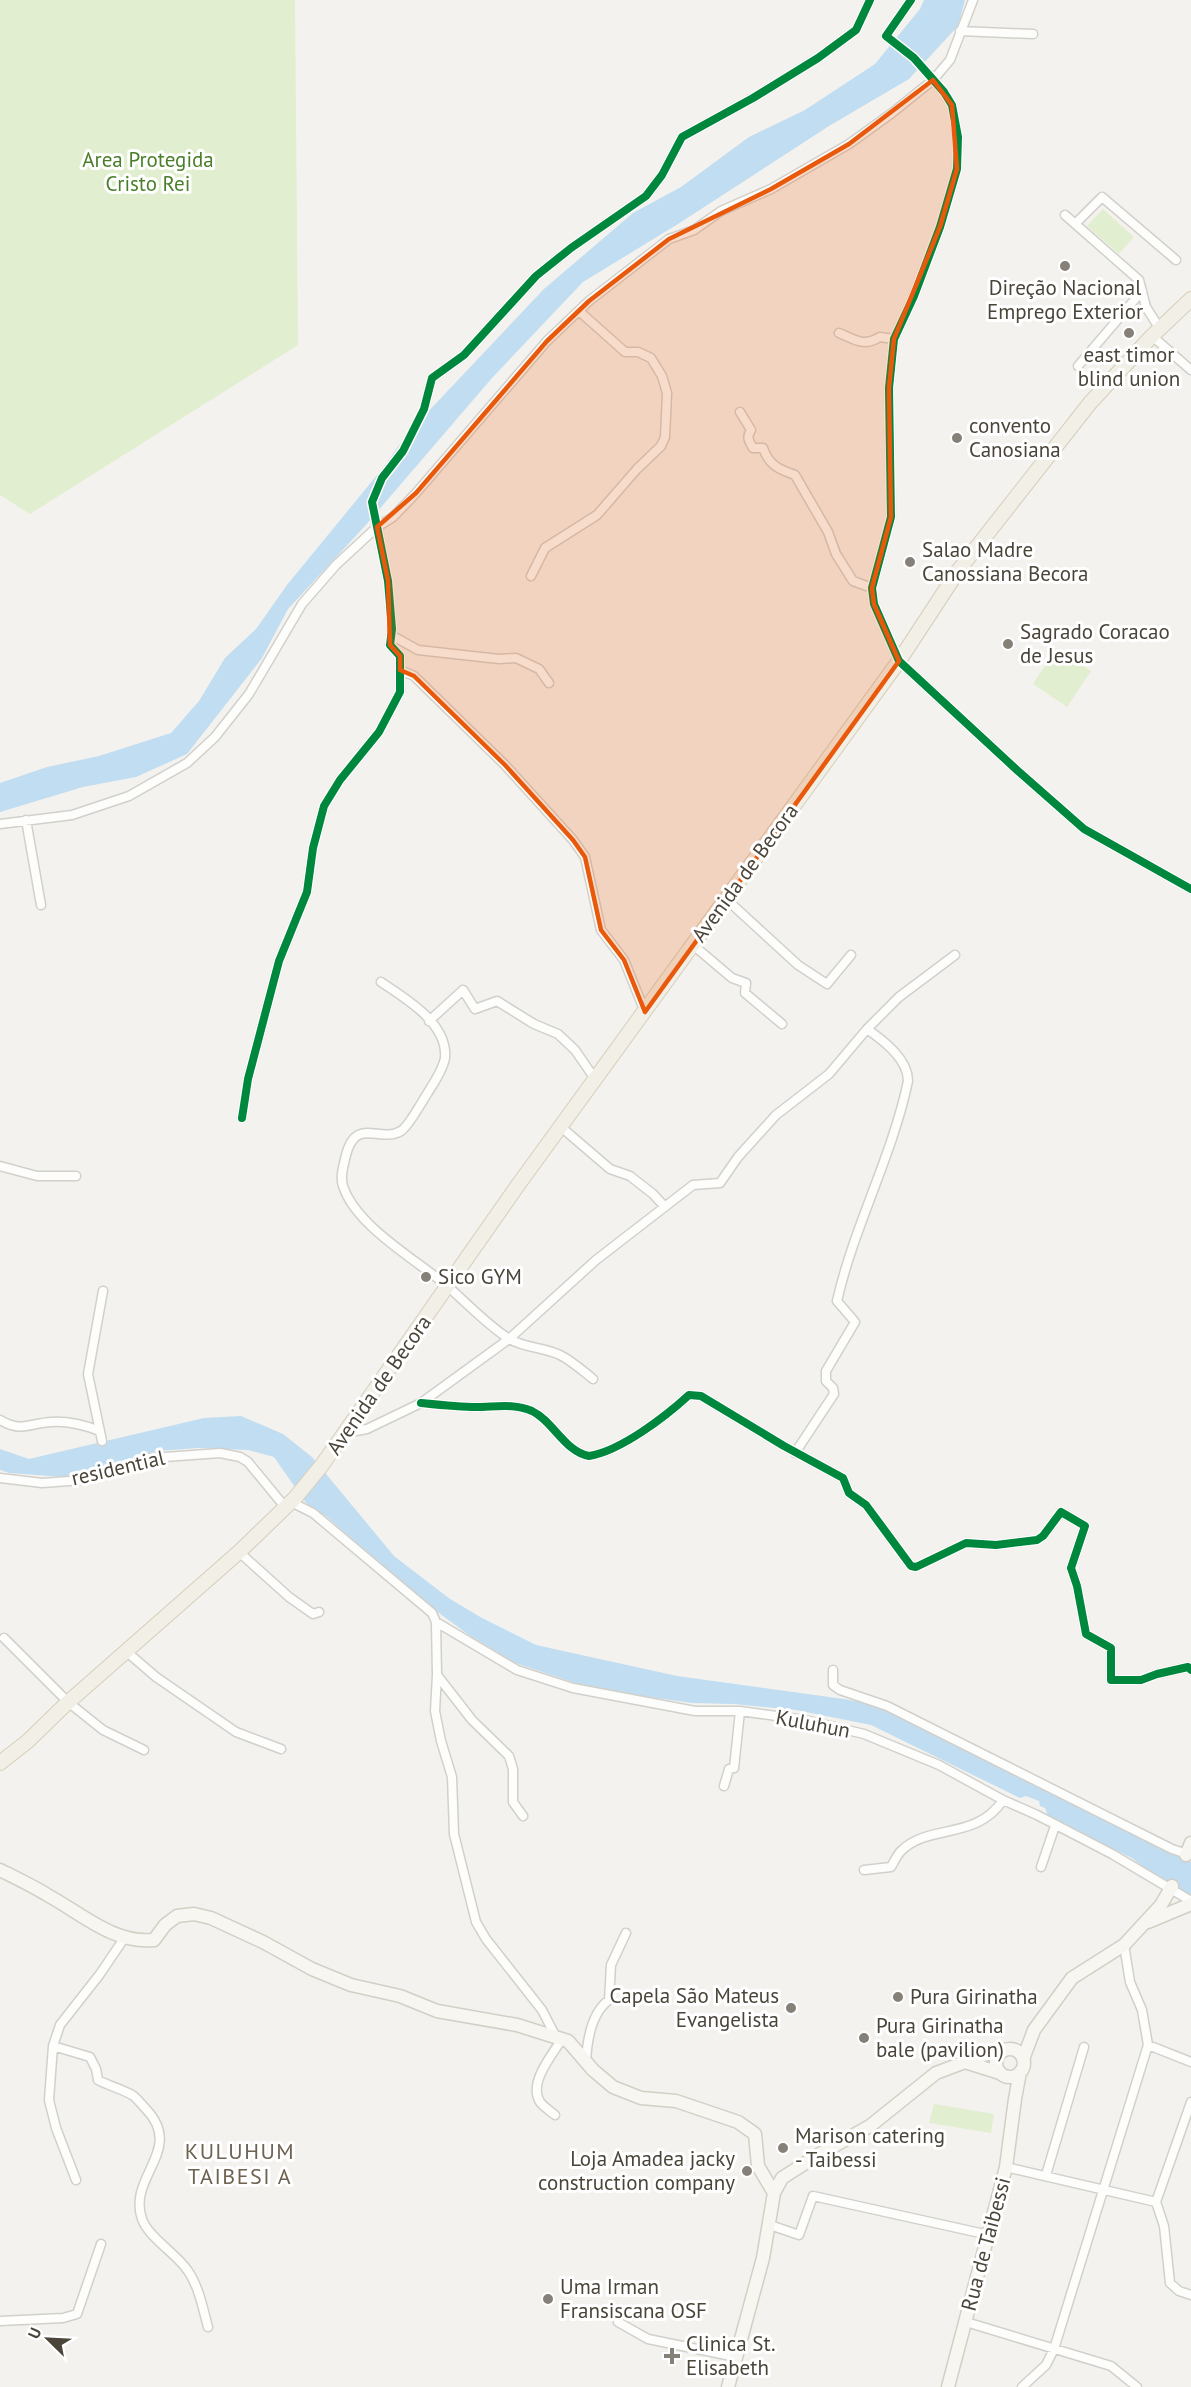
<svg xmlns="http://www.w3.org/2000/svg" width="1191" height="2387" font-family="'PT Sans',sans-serif">
<rect width="100%" height="100%" fill="#f4f2ee"/>
<path fill="#e1eecf" d="M 0,0 L 295,0 L 298,345 L 30,514 L 0,495 Z
M 1103,209 L 1134,237 L 1119,254 L 1087,226 Z
M 1056,648 L 1091,671 L 1067,707 L 1033,684 Z
M 934,2104 L 994,2114 L 991,2133 L 929,2123 Z"/>
<path fill="#c0ddf1" d="M 924,0 L 965,0 L 958,26 L 909,79 L 829,126 L 678,224 L 583,282 L 492,378 L 365,526 L 288,609 L 262,658 L 187,754 L 136,777 L 83,787 L 0,812 L 0,783 L 47,767 L 99,756 L 171,733 L 199,701 L 225,658 L 256,629 L 287,585 L 382,469 L 407,434 L 544,289 L 633,213 L 681,187 L 749,137 L 805,110 L 875,64 L 920,9 Z
M 241,1416 L 283,1434 L 312,1457 L 394,1556 L 450,1599 L 482,1618 L 536,1645 L 677,1676 L 844,1699 L 871,1704 L 894,1712 L 1191,1862 L 1191,1896 L 1162,1882 L 1132,1858 L 1049,1818 L 1045,1808 L 1040,1806 L 1039,1801 L 1026,1796 L 1020,1798 L 871,1725 L 796,1710 L 734,1704 L 692,1703 L 635,1695 L 579,1684 L 515,1663 L 469,1635 L 428,1605 L 327,1517 L 306,1503 L 274,1457 L 248,1450 L 198,1448 L 157,1451 L 63,1477 L 9,1473 L 0,1470 L 0,1449 L 29,1459 L 204,1418 Z"/>
<g fill="none" stroke-linecap="round" stroke-linejoin="round">
<defs>
<path id="street" d="M 911,0 L 886,36 L 914,58 L 944,92 L 952,105 L 958,137 L 957,169 L 940,227 L 914,296 L 894,339 L 889,388 L 891,517 L 872,588 L 874,604 L 899,661 L 1018,771 L 1084,829 L 1191,889
M 960,31 L 1033,34
M 1065,215 L 1139,280 L 1146,307 L 1160,329
M 1075,224 L 1102,197 L 1176,260
M 839,333 C 856,340 863,347 880,337 L 894,339
M 1152,336 L 1191,370
M 1078,366 L 1142,291
M 740,412 L 751,430 C 746,437 749,441 753,448 L 763,448 C 769,465 778,469 795,475 L 828,532 L 836,554 L 853,581 L 872,588
M 531,576 L 545,548 L 597,515 L 637,469 L 661,446 L 665,437 L 667,393 L 662,376 L 651,358 L 638,352 L 625,352 L 579,311
M 391,635 L 418,650 L 499,659 L 516,658 L 539,669 L 549,683
M 400,670 L 414,676 L 505,765 L 573,840 L 585,857 L 601,930 L 624,960 L 645,1012
M 26,820 L 41,905
M 0,824 L 72,815 L 129,796 L 187,763 L 215,737 L 249,694 L 302,604 L 336,565 L 377,527 L 393,517 L 416,493 L 547,341 L 589,301 L 669,239 L 694,230 L 721,211 L 771,189 L 849,144 L 892,113 L 933,80 L 950,60 L 973,0
M 726,899 L 798,965 L 827,984 L 851,955
M 693,945 L 732,978 L 746,983 L 745,993 L 782,1024
M 381,982 C 406,999 448,1023 445,1058 C 443,1070 433,1084 427,1094 C 421,1103 409,1126 401,1131 C 379,1144 355,1114 345,1159 C 343,1168 340,1177 343,1186 C 356,1226 415,1259 446,1285 C 466,1302 487,1325 508,1338 C 523,1348 544,1347 560,1355 C 572,1361 583,1371 593,1379
M 429,1021 L 463,990 L 475,1009 L 497,1001 L 534,1024 L 558,1034 L 575,1050 L 595,1079
M 242,1118 L 248,1079 L 279,961 L 307,892 L 313,848 L 324,806 L 340,780 L 379,732 L 400,692 L 400,656 L 390,645 L 392,629 L 388,581 L 372,502 L 382,478 L 403,451 L 424,409 L 432,378 L 464,355 L 536,276 L 571,248 L 646,196 L 662,175 L 682,137 L 753,98 L 818,58 L 856,30 L 870,0
M 561,1127 L 610,1169 L 630,1176 L 653,1194 L 665,1207
M 0,1166 L 37,1176 L 76,1176
M 421,1403 C 440,1405 458,1407 477,1407 C 495,1407 514,1403 532,1411 C 553,1421 565,1452 589,1456 C 621,1451 666,1416 689,1395 L 701,1396 L 784,1446 L 843,1478 L 849,1493 L 866,1505 L 911,1566 L 916,1567 L 966,1543 L 996,1545 L 1037,1540 L 1043,1536 L 1061,1512 L 1085,1526 L 1071,1568 L 1077,1586 L 1086,1634 L 1111,1648 L 1111,1680 L 1141,1680 L 1157,1674 L 1188,1667 L 1191,1670
M 0,1420 C 22,1433 29,1423 52,1422 C 69,1421 84,1425 100,1431
M 345,1433 L 367,1429 L 421,1403 L 509,1339 L 596,1260 L 693,1185 L 720,1183 L 738,1157 L 776,1115 L 829,1074 L 867,1029 L 899,997 L 955,955
M 102,1441 L 88,1374 L 103,1291
M 795,1453 L 834,1394 L 833,1388 L 826,1381 L 826,1371 L 855,1322 L 837,1301 C 854,1226 892,1157 908,1081 C 908,1059 884,1041 867,1029
M 0,1478 L 42,1483 L 83,1480 L 151,1458 L 220,1453 L 240,1457 L 248,1462 L 285,1507
M 291,1502 L 313,1513 L 432,1613 L 436,1622 L 437,1675 L 472,1720 L 509,1756 L 513,1769 L 513,1802 L 523,1816
M 239,1552 L 289,1597 L 313,1614 L 319,1612
M 436,1622 L 517,1670 L 573,1688 L 695,1711 L 740,1711 L 805,1720 L 864,1734 L 939,1765 L 1003,1800 L 1037,1815 L 1112,1854 L 1191,1901
M 4,1638 L 68,1702 L 103,1730 L 144,1750
M 127,1652 L 156,1677 L 236,1732 L 281,1749
M 833,1670 L 833,1685 L 840,1690 L 887,1706 L 1172,1849 L 1187,1854
M 437,1675 L 435,1711 L 441,1741 L 452,1777 L 454,1834 L 476,1922 L 486,1939 L 542,2010 L 556,2037
M 724,1786 L 729,1769 L 734,1768 L 740,1711
M 1041,1867 L 1055,1826
M 864,1870 L 891,1867 C 894,1862 897,1855 901,1851 C 929,1823 976,1841 1003,1800
M 1124,1945 L 1130,1982 L 1142,2010 L 1148,2045
M 53,2046 L 90,2057 L 96,2069 L 98,2080 C 109,2086 122,2089 132,2095 C 137,2098 141,2104 145,2108 C 186,2150 127,2176 142,2219 C 148,2237 178,2255 188,2271 C 199,2287 203,2309 208,2327
M 586,2062 C 587,2041 591,2013 609,2000 L 611,1965 L 626,1933
M 555,2115 C 550,2111 544,2107 540,2102 C 528,2083 552,2055 562,2039
M 1006,2167 L 1156,2202 L 1164,2226 L 1170,2283 L 1179,2291 L 1191,2295
M 1046,2175 L 1084,2047
M 76,2180 L 56,2128 L 49,2100 L 53,2046 L 60,2025 L 100,1974 L 125,1937
M 1156,2202 L 1191,2102
M 770,2225 L 799,2235 L 813,2196 L 989,2235
M 0,2321 L 63,2318 L 77,2314 L 101,2244
M 618,2322 L 648,2339 L 736,2357
M 966,2322 L 1111,2366 L 1137,2387
M 1022,2387 L 1046,2365 L 1054,2349 L 1148,2045 L 1191,2062"/>
<path id="secondary" d="M 1186,1855 L 1191,1843
M 0,1870 C 16,1878 33,1886 49,1896 C 82,1914 114,1944 154,1940 L 165,1925 L 177,1916 L 194,1914 L 211,1918 L 263,1942 L 312,1969 L 351,1985 L 400,1996 L 437,2011 L 517,2025 L 568,2041 L 593,2070 L 613,2087 L 641,2098 L 676,2101 L 738,2122 L 755,2134 L 758,2166 L 774,2193
M 1148,1922 L 1191,1904
M996 2063a14 14 0 1 1 28 0a14 14 0 1 1-28 0Z
M 1023,2059 L 1034,2030 L 1072,1978 L 1124,1945 L 1161,1905 L 1172,1886
M 965,2062 L 1000,2073
M 728,2387 L 763,2258 L 774,2193 L 782,2178 L 818,2155 L 870,2126 L 936,2073 L 984,2055 L 1002,2051
M 948,2387 L 1006,2167 L 1015,2099 L 1020,2072"/>
<path id="primary" d="M 0,1763 L 28,1741 L 65,1705 L 239,1552 L 295,1498 L 322,1465 L 518,1185 L 899,661 L 958,571 L 1090,403 L 1152,336 L 1191,299"/>
</defs>
<use href="#street" stroke="#d2d0cb" stroke-width="11"/>
<use href="#secondary" stroke="#d3cfc5" stroke-width="15"/>
<use href="#primary" stroke="#d6cebb" stroke-width="16"/>
<use href="#street" stroke="#fdfdfc" stroke-width="8"/>
<use href="#secondary" stroke="#f7f6f1" stroke-width="12"/>
<use href="#primary" stroke="#f2efe6" stroke-width="14"/>
<defs>
<path id="cycleway" d="M 911,0 L 886,36 L 914,58 L 944,92 L 952,105 L 958,137 L 957,169 L 940,227 L 914,296 L 894,339 L 889,388 L 891,517 L 872,588 L 874,604 L 899,661 L 1018,771 L 1084,829 L 1191,889
M 242,1118 L 248,1079 L 279,961 L 307,892 L 313,848 L 324,806 L 340,780 L 379,732 L 400,692 L 400,656 L 390,645 L 392,629 L 388,581 L 372,502 L 382,478 L 403,451 L 424,409 L 432,378 L 464,355 L 536,276 L 571,248 L 646,196 L 662,175 L 682,137 L 753,98 L 818,58 L 856,30 L 870,0
M 421,1403 C 440,1405 458,1407 477,1407 C 495,1407 514,1403 532,1411 C 553,1421 565,1452 589,1456 C 621,1451 666,1416 689,1395 L 701,1396 L 784,1446 L 843,1478 L 849,1493 L 866,1505 L 911,1566 L 916,1567 L 966,1543 L 996,1545 L 1037,1540 L 1043,1536 L 1061,1512 L 1085,1526 L 1071,1568 L 1077,1586 L 1086,1634 L 1111,1648 L 1111,1680 L 1141,1680 L 1157,1674 L 1188,1667 L 1191,1670"/>
</defs>
<use href="#cycleway" stroke="#fff" stroke-width="11"/>
<use href="#cycleway" stroke="#00873e" stroke-width="8"/>
</g>
<path fill="#e8590c" fill-opacity="0.2" stroke="#e8590c" stroke-width="4.5" stroke-linejoin="round" d="M 933,80 L 952,105 L 957,169 L 940,227 L 894,339 L 889,388 L 891,517 L 872,588 L 874,604 L 899,661 L 645,1012 L 624,960 L 601,930 L 585,857 L 573,840 L 505,765 L 414,676 L 400,670 L 400,656 L 390,645 L 388,581 L 377,527 L 416,493 L 547,341 L 589,301 L 669,239 L 771,189 L 849,144 Z"/>
<g fill="#868178" stroke="#fff" stroke-width="2">
<circle cx="1065" cy="266" r="6"/>
<circle cx="1129" cy="333" r="6"/>
<circle cx="957" cy="438" r="6"/>
<circle cx="910" cy="562" r="6"/>
<circle cx="1008" cy="644" r="6"/>
<circle cx="426" cy="1277" r="6"/>
<circle cx="898" cy="1997" r="6"/>
<circle cx="791" cy="2008" r="6"/>
<circle cx="864" cy="2038" r="6"/>
<circle cx="783" cy="2148" r="6"/>
<circle cx="747" cy="2171" r="6"/>
<circle cx="548" cy="2299" r="6"/>
<path d="M669 2347h6v6h6v6h-6v6h-6v-6h-6v-6h6z"/>
</g>
<g text-anchor="middle" stroke-width="6" stroke-linejoin="round" paint-order="stroke">
<g font-size="21" fill="#4a7f2a" stroke="#fff">
<text x="148" y="167">Area Protegida<tspan x="148" dy="24">Cristo Rei</tspan></text>
</g>
<g font-size="21" fill="#4b4439" stroke="#fff" text-anchor="start">
<text x="1065" y="295" text-anchor="middle">Direção Nacional<tspan x="1065" dy="24">Emprego Exterior</tspan></text>
<text x="1129" y="362" text-anchor="middle">east timor<tspan x="1129" dy="24">blind union</tspan></text>
<text x="969" y="433">convento<tspan x="969" dy="24">Canosiana</tspan></text>
<text x="922" y="557">Salao Madre<tspan x="922" dy="24">Canossiana Becora</tspan></text>
<text x="1020" y="639">Sagrado Coracao<tspan x="1020" dy="24">de Jesus</tspan></text>
<text x="438" y="1284">Sico GYM</text>
<text x="779" y="2003" text-anchor="end">Capela São Mateus<tspan x="779" dy="24">Evangelista</tspan></text>
<text x="910" y="2004">Pura Girinatha</text>
<text x="876" y="2033">Pura Girinatha<tspan x="876" dy="24">bale (pavilion)</tspan></text>
<text x="795" y="2143">Marison catering<tspan x="795" dy="24">- Taibessi</tspan></text>
<text x="735" y="2166" text-anchor="end">Loja Amadea jacky<tspan x="735" dy="24">construction company</tspan></text>
<text x="560" y="2294">Uma Irman<tspan x="560" dy="24">Fransiscana OSF</tspan></text>
<text x="686" y="2351">Clinica St.<tspan x="686" dy="24">Elisabeth</tspan></text>
</g>
<g font-size="21" fill="#4b4439" stroke="#fff">
<text transform="translate(745 873) rotate(-54)" y="7">Avenida de Becora</text>
<text transform="translate(379 1385) rotate(-55)" y="7">Avenida de Becora</text>
<text transform="translate(118 1468) rotate(-13)" y="7">residential</text>
<text transform="translate(813 1724) rotate(11)" y="7">Kuluhun</text>
<text transform="translate(986 2244) rotate(-75)" y="7">Rua de Taibessi</text>
</g>
<g font-size="22" letter-spacing="1.5" fill="#6e6250" stroke="#fff">
<text x="240" y="2159">KULUHUM<tspan x="240" dy="25">TAIBESI A</tspan></text>
</g>
</g>
<g transform="translate(48 2339) rotate(294)" stroke="#ffffff" stroke-width="4.5" paint-order="stroke">
<path d="M0-4.5L10 22L0 15L-10 22Z" fill="#4b4439"/>
<text y="-9" font-size="16" font-weight="bold" text-anchor="middle" fill="#4b4439">U</text>
</g>
</svg>
